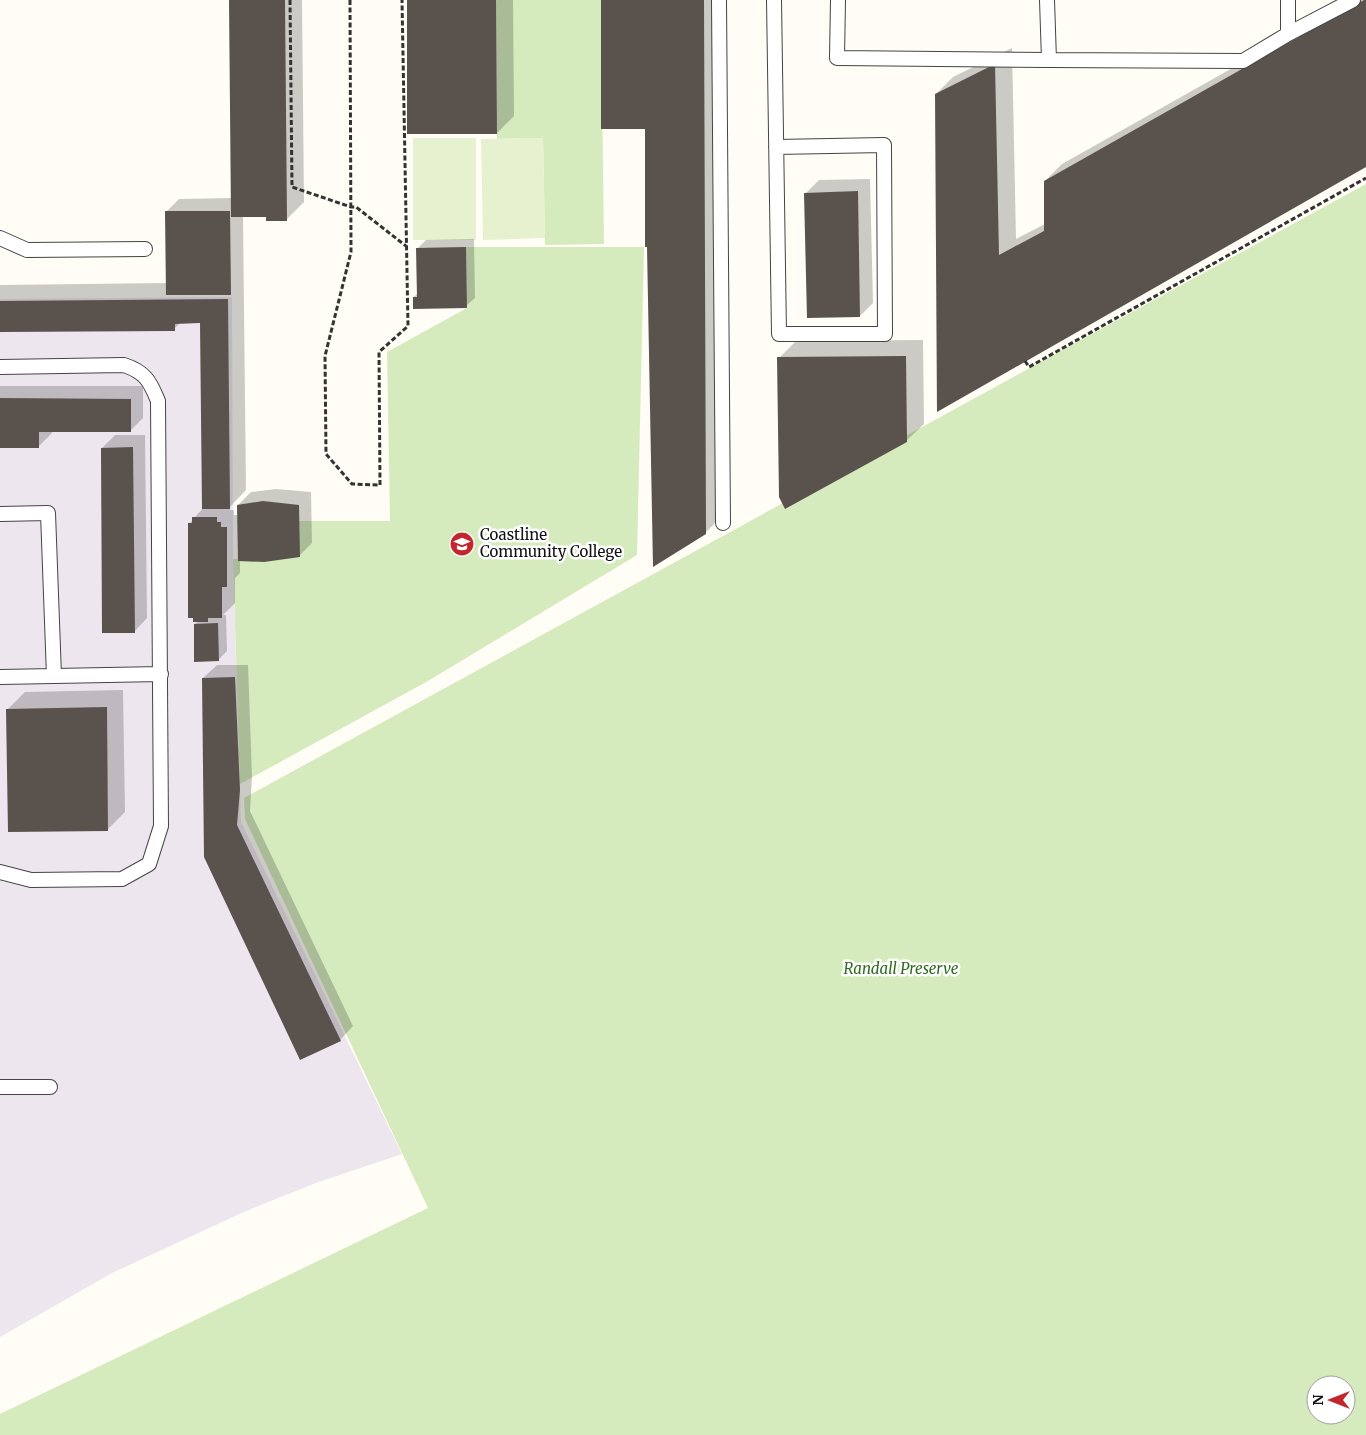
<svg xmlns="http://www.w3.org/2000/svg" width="1366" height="1435" font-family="Merriweather,serif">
<rect width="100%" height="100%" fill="#fffdf5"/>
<path fill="#eee6ef" d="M 232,297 L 233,559 L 241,822 L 402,1154 L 316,1183 L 246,1211 L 112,1273 L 0,1337 L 0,299 Z"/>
<path fill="#d5ebbd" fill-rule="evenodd" d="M 496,0 L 601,0 L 604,244 L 545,245 L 543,138 L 497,139 Z
M 1366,184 L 1366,1435 L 0,1435 L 0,1414 L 428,1208 L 245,819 L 244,798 ZM 1316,1385 L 1346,1385 L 1346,1415 L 1316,1415 Z
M 466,247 L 644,247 L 637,555 L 428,681 L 240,784 L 233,559 L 299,557 L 299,521 L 390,521 L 387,352 L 467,308 Z"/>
<path fill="#e6f2cf" d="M 413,138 L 476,138 L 476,240 L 413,240 Z
M 543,138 L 545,238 L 483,240 L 481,139 Z"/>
<path fill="#0003" d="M 230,0 L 302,0 L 304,202 L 286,220 L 267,216 L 243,216 L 246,490 L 230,507 L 230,510 L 234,510 L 234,515 L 238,515 L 238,505 L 251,492 L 276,489 L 311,492 L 312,543 L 299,556 L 240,560 L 240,573 L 235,578 L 235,603 L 223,615 L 226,615 L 227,651 L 218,660 L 195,624 L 198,621 L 189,524 L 203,508 L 202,322 L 181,322 L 174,329 L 0,331 L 0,285 L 167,283 L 166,212 L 179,199 L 232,198 Z
M 408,0 L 513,0 L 514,116 L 497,133 Z
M 602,0 L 721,0 L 722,516 L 705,533 L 646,128 Z
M 1353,0 L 1366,0 L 1366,166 L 938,410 L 936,94 L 953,77 L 1012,48 L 1016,239 L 1045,224 L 1045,181 L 1062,164 Z
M 870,179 L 873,303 L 860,316 L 806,193 L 819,180 Z
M 474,239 L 475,298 L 466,306 L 414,297 L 418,293 L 417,249 L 426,240 Z
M 923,340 L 924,424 L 906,441 L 779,358 L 796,341 Z
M 0,386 L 143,386 L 143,418 L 130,431 L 52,431 L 52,433 L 39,446 L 0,446 Z
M 115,435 L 145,435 L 147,618 L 134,632 L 102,448 Z
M 217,665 L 248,665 L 252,776 L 250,811 L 353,1026 L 340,1040 L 205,857 L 203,678 Z
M 123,690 L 125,812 L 107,830 L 8,709 L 25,692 Z"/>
<path fill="#5a524d" d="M 229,0 L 285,0 L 287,221 L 266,221 L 266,217 L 231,217 Z
M 407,0 L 496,0 L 497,134 L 407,134 Z
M 601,0 L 704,0 L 706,534 L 653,567 L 647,247 L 645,247 L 645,129 L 601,129 Z
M 1364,0 L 1366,0 L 1366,167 L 937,412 L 935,94 L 995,64 L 999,255 L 1044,231 L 1044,181 Z
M 858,191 L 860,317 L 807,318 L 804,193 Z
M 165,211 L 230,211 L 231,295 L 166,295 Z
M 466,247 L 467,308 L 413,309 L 413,297 L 417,297 L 416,248 Z
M 228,299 L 230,509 L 202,509 L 200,323 L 175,324 L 175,331 L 0,332 L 0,301 Z
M 906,356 L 907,442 L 785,509 L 779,497 L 777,357 Z
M 0,398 L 131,399 L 131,432 L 39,432 L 39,448 L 0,448 Z
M 133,447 L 135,633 L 102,633 L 101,448 Z
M 263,501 L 299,505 L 300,557 L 264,562 L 238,561 L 237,505 Z
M 192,517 L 217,517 L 217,522 L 221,522 L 221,527 L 227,527 L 227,587 L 222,587 L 222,618 L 208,618 L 208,622 L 193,622 L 193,618 L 188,618 L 188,523 L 192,523 Z
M 218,623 L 219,661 L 194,662 L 194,624 Z
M 235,677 L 240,790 L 237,825 L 341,1041 L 300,1060 L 204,857 L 202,678 Z
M 107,707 L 108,831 L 8,832 L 6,709 Z"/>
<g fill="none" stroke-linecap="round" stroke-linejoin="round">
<defs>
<path id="lane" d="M 719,0 L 723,523
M 774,0 L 779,334 L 885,334 L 884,145 L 776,147
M 838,0 L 837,58 L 1049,60
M 1047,0 L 1049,60 L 1243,61 L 1288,34 L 1288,0
M 1288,34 L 1353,0
M 0,238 L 27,250 L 145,249
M 0,367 L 124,365 C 145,372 150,381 158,401 L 161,826 L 149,864 L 122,879 L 31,880 L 0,872
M 0,514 L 48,513 L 54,676
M 0,677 L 161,674
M 0,1087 L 50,1087"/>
</defs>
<use href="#lane" stroke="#444" stroke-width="16"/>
<path stroke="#333" stroke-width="3" stroke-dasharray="5 2.5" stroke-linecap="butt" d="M 290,0 L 292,187 L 351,207 L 356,207 L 406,246
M 350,0 L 351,252 L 325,356 L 326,454 L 352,484 L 380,485 L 379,352 L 408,326 L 402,0
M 1025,361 L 1029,367 L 1366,178"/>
<use href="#lane" stroke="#fff" stroke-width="14"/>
</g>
<defs>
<symbol id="university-disc" viewBox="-11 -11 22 22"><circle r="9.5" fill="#c4262e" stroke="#fff"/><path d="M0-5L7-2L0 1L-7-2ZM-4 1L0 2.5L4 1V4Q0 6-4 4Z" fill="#fff"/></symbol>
</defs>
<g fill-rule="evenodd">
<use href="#university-disc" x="448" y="530" width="28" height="28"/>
</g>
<g text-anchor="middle" stroke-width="5" stroke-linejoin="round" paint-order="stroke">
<g font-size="15" fill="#111" stroke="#fff" text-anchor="start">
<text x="480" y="540">Coastline<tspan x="480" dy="17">Community College</tspan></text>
</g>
<g font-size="15" font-style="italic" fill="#2f6b1f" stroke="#fff">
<text x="901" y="974">Randall Preserve</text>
</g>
</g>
<g transform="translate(1331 1400) rotate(270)"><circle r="24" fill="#ffffff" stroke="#a0a0a0"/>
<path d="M0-4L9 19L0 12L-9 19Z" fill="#c4262e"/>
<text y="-8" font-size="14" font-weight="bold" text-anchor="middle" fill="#111111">N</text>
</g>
</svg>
